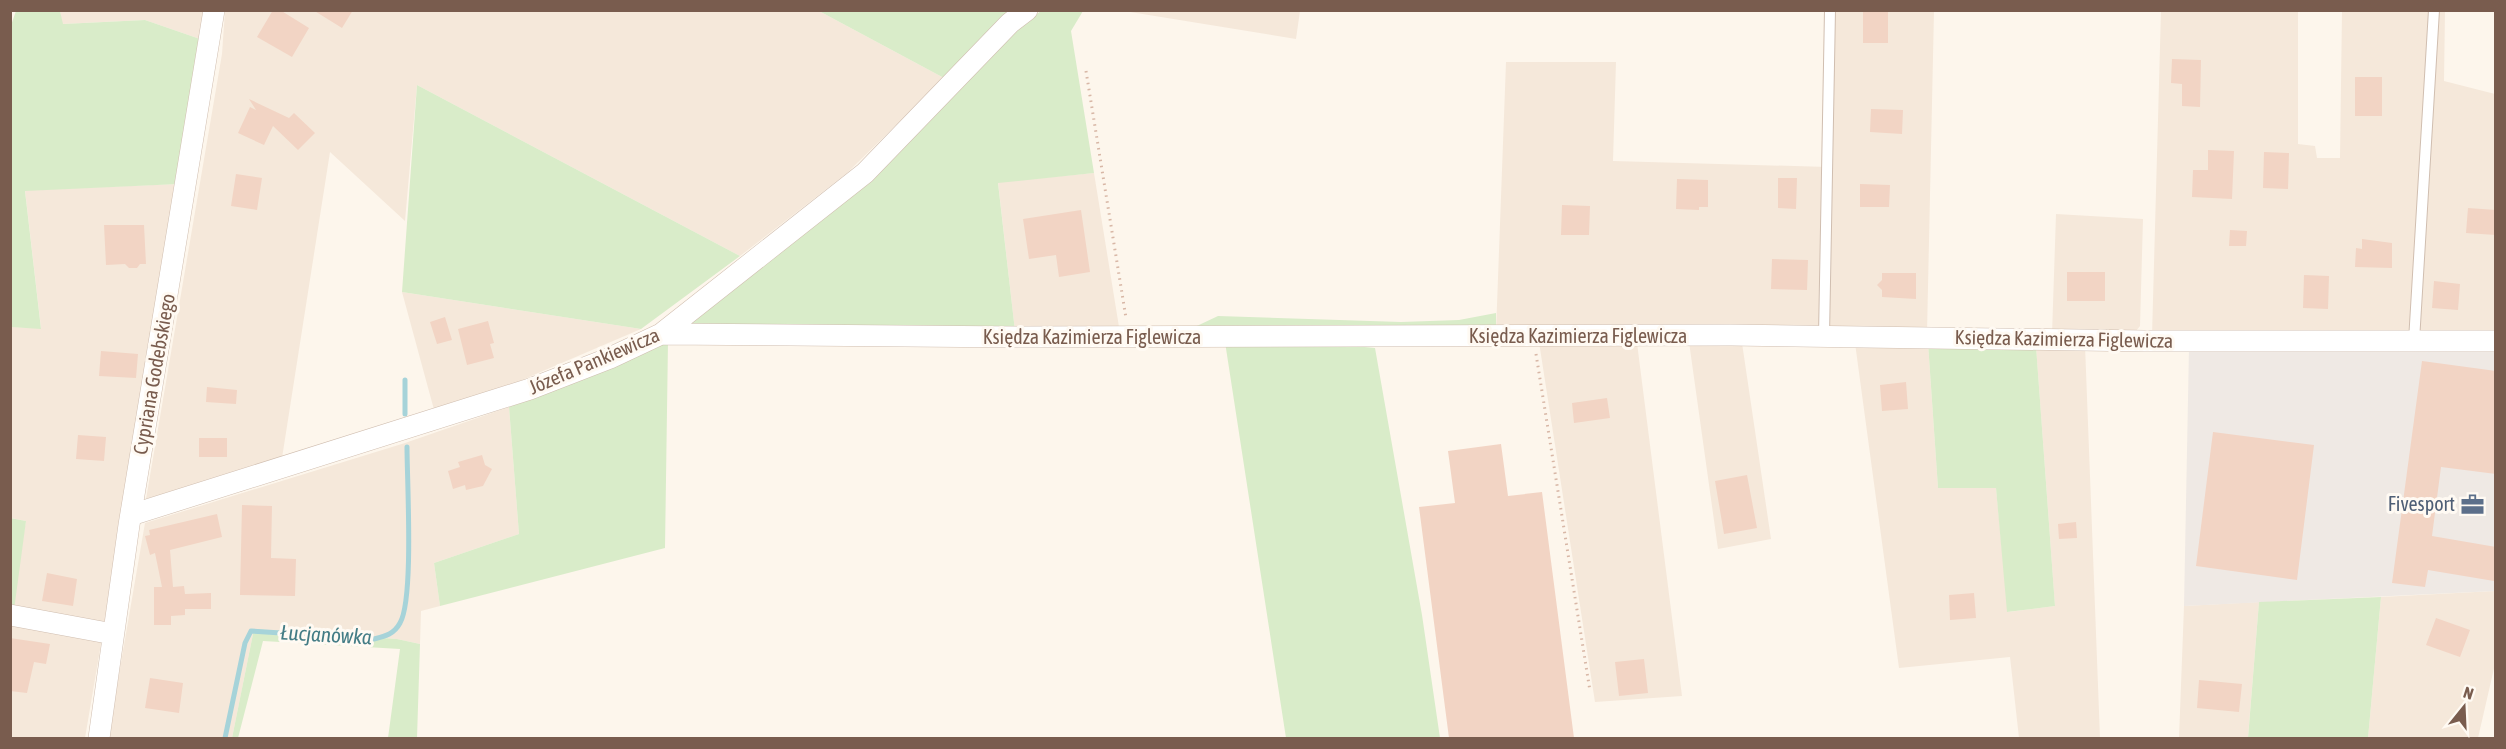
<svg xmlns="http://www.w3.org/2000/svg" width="2506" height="749" font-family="'Asap Condensed',sans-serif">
<rect width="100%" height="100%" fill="#fdf6ec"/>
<path fill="#f5e8da" d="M 60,11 L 204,11 L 200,39 L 145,20 L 62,24 Z
M 225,11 L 819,11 L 944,78 L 847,173 L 740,256 L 417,85 L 405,221 L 330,152 L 282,458 L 146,499 L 222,54 Z
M 1124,11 L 1300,11 L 1296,39 Z
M 1832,11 L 1934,11 L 1927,333 L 1496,332 L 1506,62 L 1616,62 L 1613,161 L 1828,167 Z
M 2161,11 L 2298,11 L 2298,144 L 2315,146 L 2317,158 L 2340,158 L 2342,11 L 2445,11 L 2444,81 L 2495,94 L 2495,337 L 2152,336 Z
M 1094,173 L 1120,333 L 1015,331 L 998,182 Z
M 179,184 L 85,738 L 11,738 L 10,609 L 26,521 L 11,518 L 11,327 L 41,328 L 25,190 Z
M 2056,214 L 2143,219 L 2140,326 L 2136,331 L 2052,335 Z
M 402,292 L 641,329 L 436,417 Z
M 1539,342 L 1637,343 L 1682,696 L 1595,702 Z
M 1689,342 L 1742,343 L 1771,539 L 1718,549 Z
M 1855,343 L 1928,343 L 1938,488 L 1996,488 L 2008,612 L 2055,606 L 2036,346 L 2085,345 L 2100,738 L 2019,738 L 2010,657 L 1899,668 Z
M 509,407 L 519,534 L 434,563 L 440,606 L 421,611 L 420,644 L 397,639 L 254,629 L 232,738 L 108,738 L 145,523 L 405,443 Z
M 2495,591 L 2495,664 L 2478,738 L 2368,738 L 2381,597 Z
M 2259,602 L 2248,737 L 2261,738 L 2179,738 L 2184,606 Z"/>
<path fill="#efe9e4" d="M 2189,347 L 2495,350 L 2495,591 L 2184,606 Z"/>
<path fill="#d9ecc9" d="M 16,11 L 60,11 L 63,24 L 145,20 L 200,39 L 179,184 L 25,191 L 41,329 L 11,327 L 10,28 Z
M 819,11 L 1020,11 L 944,78 Z
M 1041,11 L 1083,11 L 1071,31 L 1094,173 L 998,183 L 1015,331 L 679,330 L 1017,28 Z
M 417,85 L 740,256 L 641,329 L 402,292 Z
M 1496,313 L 1496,332 L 1182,333 L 1218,316 L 1401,322 L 1459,320 Z
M 668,342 L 665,548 L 440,606 L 434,563 L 519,534 L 509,407 Z
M 1225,342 L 1323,343 L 1375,348 L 1422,615 L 1440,738 L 1286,738 Z
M 1928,343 L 2036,346 L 2055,606 L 2007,612 L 1996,488 L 1938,488 Z
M 10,518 L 26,521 L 14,610 L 10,609 Z
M 2381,597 L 2368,738 L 2248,738 L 2259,602 Z
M 254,629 L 397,639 L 420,644 L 417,738 L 388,738 L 400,649 L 263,641 L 238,738 L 232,738 Z"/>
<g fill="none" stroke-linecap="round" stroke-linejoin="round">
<path stroke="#a6d3d9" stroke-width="5" d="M 405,380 L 405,414
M 225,738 L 245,643 L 251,631 L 374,639 C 386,636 394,634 400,623 C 414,599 407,481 407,447"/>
</g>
<path fill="#f2d4c4" d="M 273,10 L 280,10 L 309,28 L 292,57 L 257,37 Z
M 313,10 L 353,10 L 342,28 Z
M 1863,10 L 1888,10 L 1888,43 L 1863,43 Z
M 2172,59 L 2201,60 L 2200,107 L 2182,106 L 2182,84 L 2171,83 Z
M 2355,77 L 2382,77 L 2382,116 L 2355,116 Z
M 249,99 L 289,118 L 294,113 L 315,133 L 298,150 L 273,126 L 264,145 L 238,133 L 250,107 L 256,110 Z
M 1871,109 L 1903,110 L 1902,134 L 1870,132 Z
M 2208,150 L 2234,151 L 2232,199 L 2192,197 L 2193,170 L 2208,170 Z
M 2264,152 L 2289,153 L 2288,189 L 2263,188 Z
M 236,174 L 262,178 L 257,210 L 231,206 Z
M 1778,178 L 1797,178 L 1796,209 L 1778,208 Z
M 1677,179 L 1708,180 L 1708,207 L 1699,207 L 1699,210 L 1676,209 Z
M 1860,184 L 1890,185 L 1889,207 L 1860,207 Z
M 1562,205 L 1590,206 L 1589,235 L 1561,235 Z
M 2468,208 L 2496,210 L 2496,235 L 2466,233 Z
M 1081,210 L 1090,272 L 1059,277 L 1056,255 L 1029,259 L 1023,219 Z
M 104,225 L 144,225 L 146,264 L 140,264 L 137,268 L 129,268 L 125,264 L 106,265 Z
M 2230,230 L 2247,231 L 2246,246 L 2229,246 Z
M 2362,239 L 2392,243 L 2392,268 L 2355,267 L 2356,248 L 2362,249 Z
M 1772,259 L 1808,260 L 1807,290 L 1771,289 Z
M 2067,272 L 2105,272 L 2105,301 L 2067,301 Z
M 1882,273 L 1916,273 L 1916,299 L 1882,297 L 1882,290 L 1877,285 L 1882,280 Z
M 2304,275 L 2329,276 L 2328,309 L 2303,308 Z
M 2434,281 L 2460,284 L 2458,310 L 2432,308 Z
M 445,317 L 452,340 L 437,344 L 430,322 Z
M 488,321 L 494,343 L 490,344 L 494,358 L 467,365 L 458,329 Z
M 101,351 L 138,354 L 136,378 L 99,376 Z
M 2422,361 L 2496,371 L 2496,474 L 2441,467 L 2432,536 L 2496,547 L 2494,581 L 2428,570 L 2425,587 L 2392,583 Z
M 1906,382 L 1908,409 L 1882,411 L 1880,385 Z
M 207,387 L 237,390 L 236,404 L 206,402 Z
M 1607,398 L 1610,418 L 1574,423 L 1572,403 Z
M 2213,432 L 2314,445 L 2297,580 L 2196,566 Z
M 78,435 L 106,437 L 104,461 L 76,459 Z
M 199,438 L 227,438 L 227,457 L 199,457 Z
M 1501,444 L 1508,496 L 1542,492 L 1574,738 L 1449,738 L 1419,507 L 1455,503 L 1448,451 Z
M 482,455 L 485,465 L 492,469 L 483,486 L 466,490 L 465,485 L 453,489 L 448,471 L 460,467 L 458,462 Z
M 1747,475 L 1757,528 L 1724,534 L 1715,481 Z
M 242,505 L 272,506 L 271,558 L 296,559 L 295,596 L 240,595 Z
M 217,514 L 222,537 L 170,550 L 173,587 L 184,586 L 185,594 L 211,593 L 211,609 L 185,609 L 185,615 L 171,616 L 171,625 L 154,625 L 154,587 L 162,587 L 155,553 L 150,555 L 145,536 L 150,535 L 149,530 Z
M 2076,522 L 2077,538 L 2059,539 L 2058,524 Z
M 47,573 L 77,579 L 73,606 L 42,601 Z
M 1974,593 L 1976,618 L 1950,620 L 1949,595 Z
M 2436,618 L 2470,630 L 2460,657 L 2426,645 Z
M 10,638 L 50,644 L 46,664 L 34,662 L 27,693 L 10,691 Z
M 1644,659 L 1648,693 L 1619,696 L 1615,662 Z
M 150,678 L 183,683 L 179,713 L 145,708 Z
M 2199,680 L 2242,684 L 2239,712 L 2197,708 Z"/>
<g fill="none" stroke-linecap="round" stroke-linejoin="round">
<defs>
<path id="service" d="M 1824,336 L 1830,10
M 2414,341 L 2434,10"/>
<path id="minor" d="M 661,334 L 1022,337 L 1731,335 L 2144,341 L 2496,341
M 131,515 L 530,389 L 610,358 L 661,334 L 865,173 L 1010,23 L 1027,10
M 10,615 L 113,634
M 99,738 L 129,525 L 214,10"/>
</defs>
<use href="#service" stroke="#d0beb0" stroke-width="12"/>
<use href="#minor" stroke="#d0beb0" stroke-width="22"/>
<path stroke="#d8b7a6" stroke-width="3" stroke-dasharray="1.5 4.5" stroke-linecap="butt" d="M 1086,71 L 1126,318
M 1536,354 L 1590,691"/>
<use href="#service" stroke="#fff" stroke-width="10"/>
<use href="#minor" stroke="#fff" stroke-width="21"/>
</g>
<defs>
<symbol id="office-bare" viewBox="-9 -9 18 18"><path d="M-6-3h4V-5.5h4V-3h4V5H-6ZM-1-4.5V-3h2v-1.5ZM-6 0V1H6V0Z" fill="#5c6f8a" stroke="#fffaf3" stroke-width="2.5" paint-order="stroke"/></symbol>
</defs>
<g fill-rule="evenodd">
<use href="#office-bare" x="2456" y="488" width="33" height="33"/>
</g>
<g text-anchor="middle" stroke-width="6" stroke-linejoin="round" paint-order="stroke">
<g font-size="20" fill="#795c4e" stroke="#fffaf3">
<text x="1578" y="343">Księdza Kazimierza Figlewicza</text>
<text x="1092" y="344">Księdza Kazimierza Figlewicza</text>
<text transform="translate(2064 339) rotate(1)" y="7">Księdza Kazimierza Figlewicza</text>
<text transform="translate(594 361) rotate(-23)" y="7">Józefa Pankiewicza</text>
<text transform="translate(154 374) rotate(-80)" y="7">Cypriana Godebskiego</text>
</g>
<g font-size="20" fill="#4e5e75" stroke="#fffaf3" text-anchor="end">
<text x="2455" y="511">Fivesport</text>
</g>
<g font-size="21" font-style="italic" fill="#437c85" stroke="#fffaf3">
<text transform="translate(326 635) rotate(3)" y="7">Łucjanówka</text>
</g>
</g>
<rect width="2506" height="749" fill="none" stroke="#795c4e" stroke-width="24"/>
<g transform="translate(2464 707) rotate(18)" stroke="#fffaf3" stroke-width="4.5" paint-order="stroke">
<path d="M0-4.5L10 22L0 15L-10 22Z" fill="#795c4e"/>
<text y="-9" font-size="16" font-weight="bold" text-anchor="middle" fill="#795c4e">N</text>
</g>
</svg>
